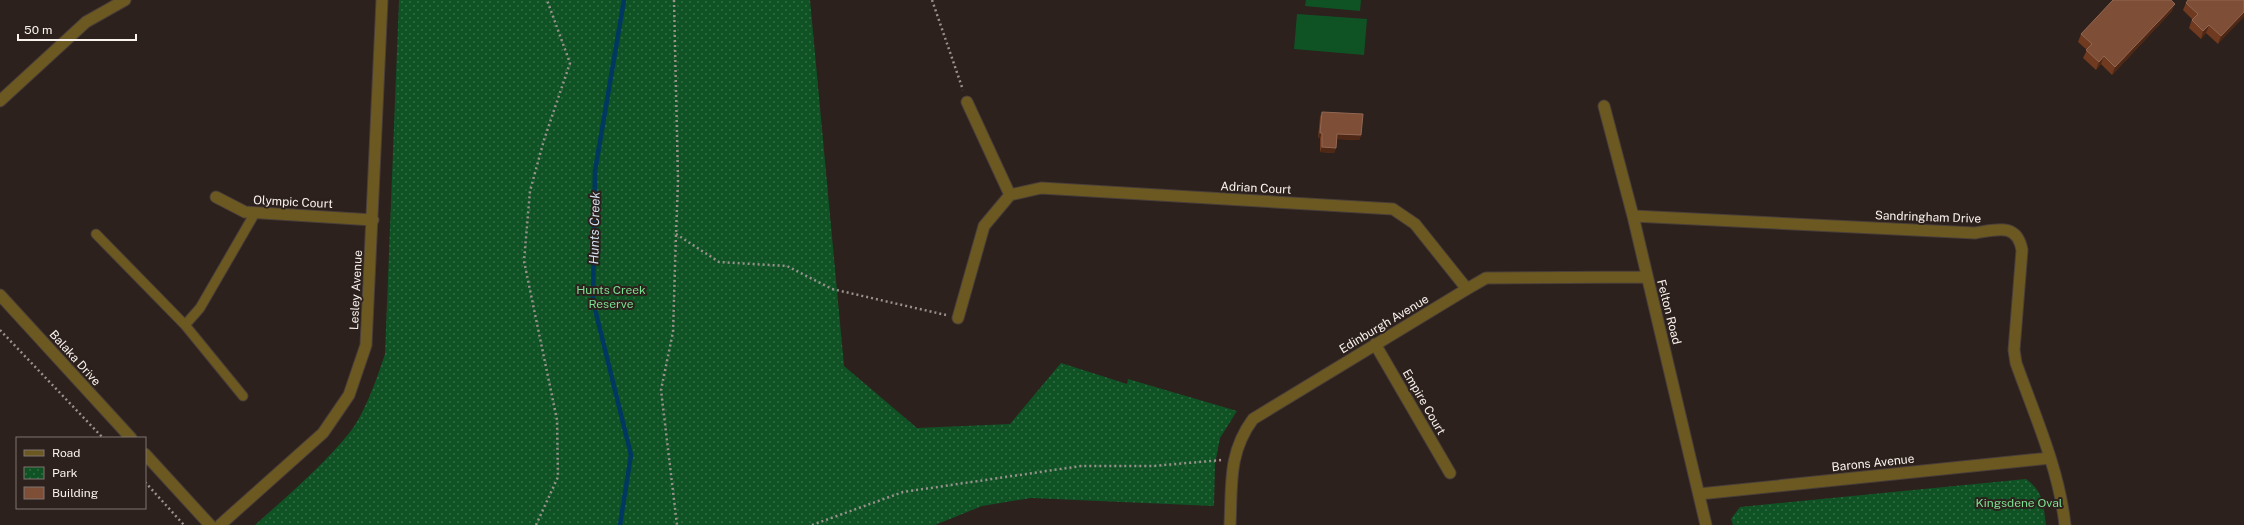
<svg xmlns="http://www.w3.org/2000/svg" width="2244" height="525" font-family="'Public Sans',sans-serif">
<defs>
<pattern id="park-dots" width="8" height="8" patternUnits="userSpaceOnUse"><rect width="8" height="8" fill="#0f5325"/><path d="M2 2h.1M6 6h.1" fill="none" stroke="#336c45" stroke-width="1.8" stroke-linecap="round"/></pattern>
</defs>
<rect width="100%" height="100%" fill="#2c211c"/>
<path fill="#0f5325" d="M 1306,0 L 1361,0 L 1360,11 L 1305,6 Z
M 1297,14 L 1367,19 L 1364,55 L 1294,49 Z"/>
<path fill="url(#park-dots)" d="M 399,0 L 810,0 L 844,366 L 917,428 L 1010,424 L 1061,363 L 1127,384 L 1128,379 L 1237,411 L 1220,438 L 1215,464 L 1214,506 L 1031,498 L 982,506 L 935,525 L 255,525 C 287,496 322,467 350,432 C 365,413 377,378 385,354 Z
M 2026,479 C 2044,492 2043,504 2046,525 L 1733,525 L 1731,519 L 1740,507 Z"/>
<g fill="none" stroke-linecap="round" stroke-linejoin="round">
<path stroke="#013862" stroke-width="4.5" d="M 620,525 L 631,455 L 593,301 L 595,171 L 624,0"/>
<defs>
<path id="service" d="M 96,234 L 185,325 L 200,308 L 255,213
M 185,325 L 243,396"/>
<path id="minor" d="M 0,101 L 86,22 L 125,0
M 967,102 L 1010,195
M 1604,106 L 1633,216 L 1706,525
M 216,197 L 245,212 L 373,220
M 1633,216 L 1975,233 C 1996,230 2017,222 2022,250 L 2014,350 L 2016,363 C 2035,416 2059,469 2065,525
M 0,295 L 131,438
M 958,318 L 984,226 L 1010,195 L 1041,188 L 1393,209 L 1415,224 L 1467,289
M 1375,344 L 1450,473
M 145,454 L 210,525
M 1699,494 L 2050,458
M 220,525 L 323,433 L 349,395 L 366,345 L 382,0
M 1230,525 C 1232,484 1228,453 1253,419 L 1467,289 L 1486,278 L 1647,277"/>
</defs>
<use href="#service" stroke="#493e3a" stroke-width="11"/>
<use href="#minor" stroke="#493e3a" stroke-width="13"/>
<path stroke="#9a918d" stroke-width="2.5" stroke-dasharray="2 3" stroke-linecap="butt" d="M 674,0 L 678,180 L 676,234 L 673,332 L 661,390 L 677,525
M 932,0 L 963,90
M 676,234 L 719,262 L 787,266 L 832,289 L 946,315
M 0,330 L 103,438
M 145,482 L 184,525
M 536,525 L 558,477 L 557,420 L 524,261 L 530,191 L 544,140 L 570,63 L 547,0
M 812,525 L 903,492 L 1081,466 L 1153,466 L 1222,460"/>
<use href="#service" stroke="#6c5921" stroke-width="9"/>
<use href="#minor" stroke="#6c5921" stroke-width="11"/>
</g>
<path fill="#6f3a20" d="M 2244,0 L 2218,44 L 2206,33 L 2201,39 L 2189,28 L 2192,19 L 2183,10 L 2186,3 Z
M 2172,11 L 2112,75 L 2101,64 L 2096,70 L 2083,58 L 2087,50 L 2078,42 L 2081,34 Z
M 1322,112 L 1361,135 L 1359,140 L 1337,139 L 1336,148 L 1334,153 L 1320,152 L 1320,138 L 1318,138 L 1320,117 Z"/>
<path fill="#4e2815" d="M 2175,4 L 2172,11 L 2112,75 L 2115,67 Z
M 2244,12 L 2244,17 L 2218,44 L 2221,36 Z
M 2209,25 L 2206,33 L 2201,39 L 2203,31 Z
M 2104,56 L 2101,64 L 2096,70 L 2099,62 Z
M 1320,133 L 1322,133 L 1320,138 L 1318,138 Z
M 1337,134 L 1361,135 L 1359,140 L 1335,139 Z
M 1322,147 L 1336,148 L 1334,153 L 1320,152 Z"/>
<path fill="#7e4e36" stroke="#926753" d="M 2113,0 L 2171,0 L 2175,4 L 2115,67 L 2104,56 L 2099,62 L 2086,50 L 2092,44 L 2081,34 Z
M 2188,0 L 2244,0 L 2244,12 L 2221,36 L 2209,25 L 2203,31 L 2192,20 L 2198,14 L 2186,3 Z
M 1322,112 L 1363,114 L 1361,135 L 1337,134 L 1336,148 L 1322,147 L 1322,133 L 1320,133 Z"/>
<g text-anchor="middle" stroke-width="4" stroke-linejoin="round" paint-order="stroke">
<g font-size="12" fill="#faf2ef" stroke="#2c211c">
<text transform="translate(1256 188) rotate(3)" y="4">Adrian Court</text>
<text transform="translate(293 202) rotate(3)" y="4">Olympic Court</text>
<text transform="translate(1928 217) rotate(2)" y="4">Sandringham Drive</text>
<text transform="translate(356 290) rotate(-87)" y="4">Lesley Avenue</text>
<text transform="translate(1669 312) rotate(76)" y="4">Felton Road</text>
<text transform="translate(1384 324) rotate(-31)" y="4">Edinburgh Avenue</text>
<text transform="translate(75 358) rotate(48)" y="4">Balaka Drive</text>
<text transform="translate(1424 402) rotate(60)" y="4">Empire Court</text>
<text transform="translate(1873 463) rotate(-6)" y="4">Barons Avenue</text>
</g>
<g font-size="12" fill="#7cdf91" stroke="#2c211c">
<text x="611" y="294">Hunts Creek<tspan x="611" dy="14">Reserve</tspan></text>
<text x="2019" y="507">Kingsdene Oval</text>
</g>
<g font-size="13" font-style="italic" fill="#cfdfef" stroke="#2c211c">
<text transform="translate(594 228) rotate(-89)" y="5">Hunts Creek</text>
</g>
</g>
<rect x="16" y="437" width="130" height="72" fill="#2c211c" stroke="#7e7570"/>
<rect x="24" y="450" width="20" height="6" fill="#6c5921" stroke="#7e7570"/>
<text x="52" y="457" font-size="12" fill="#faf2ef">Road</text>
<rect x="24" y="467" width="20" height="12" fill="url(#park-dots)" stroke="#7e7570"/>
<text x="52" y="477" font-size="12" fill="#faf2ef">Park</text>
<rect x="24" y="487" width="20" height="12" fill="#7e4e36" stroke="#7e7570"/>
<text x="52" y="497" font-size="12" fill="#faf2ef">Building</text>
<path d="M18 34v6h118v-6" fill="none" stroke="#faf2ef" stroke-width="2"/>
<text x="24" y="34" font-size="12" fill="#faf2ef" stroke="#2c211c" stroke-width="3" paint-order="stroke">50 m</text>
</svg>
